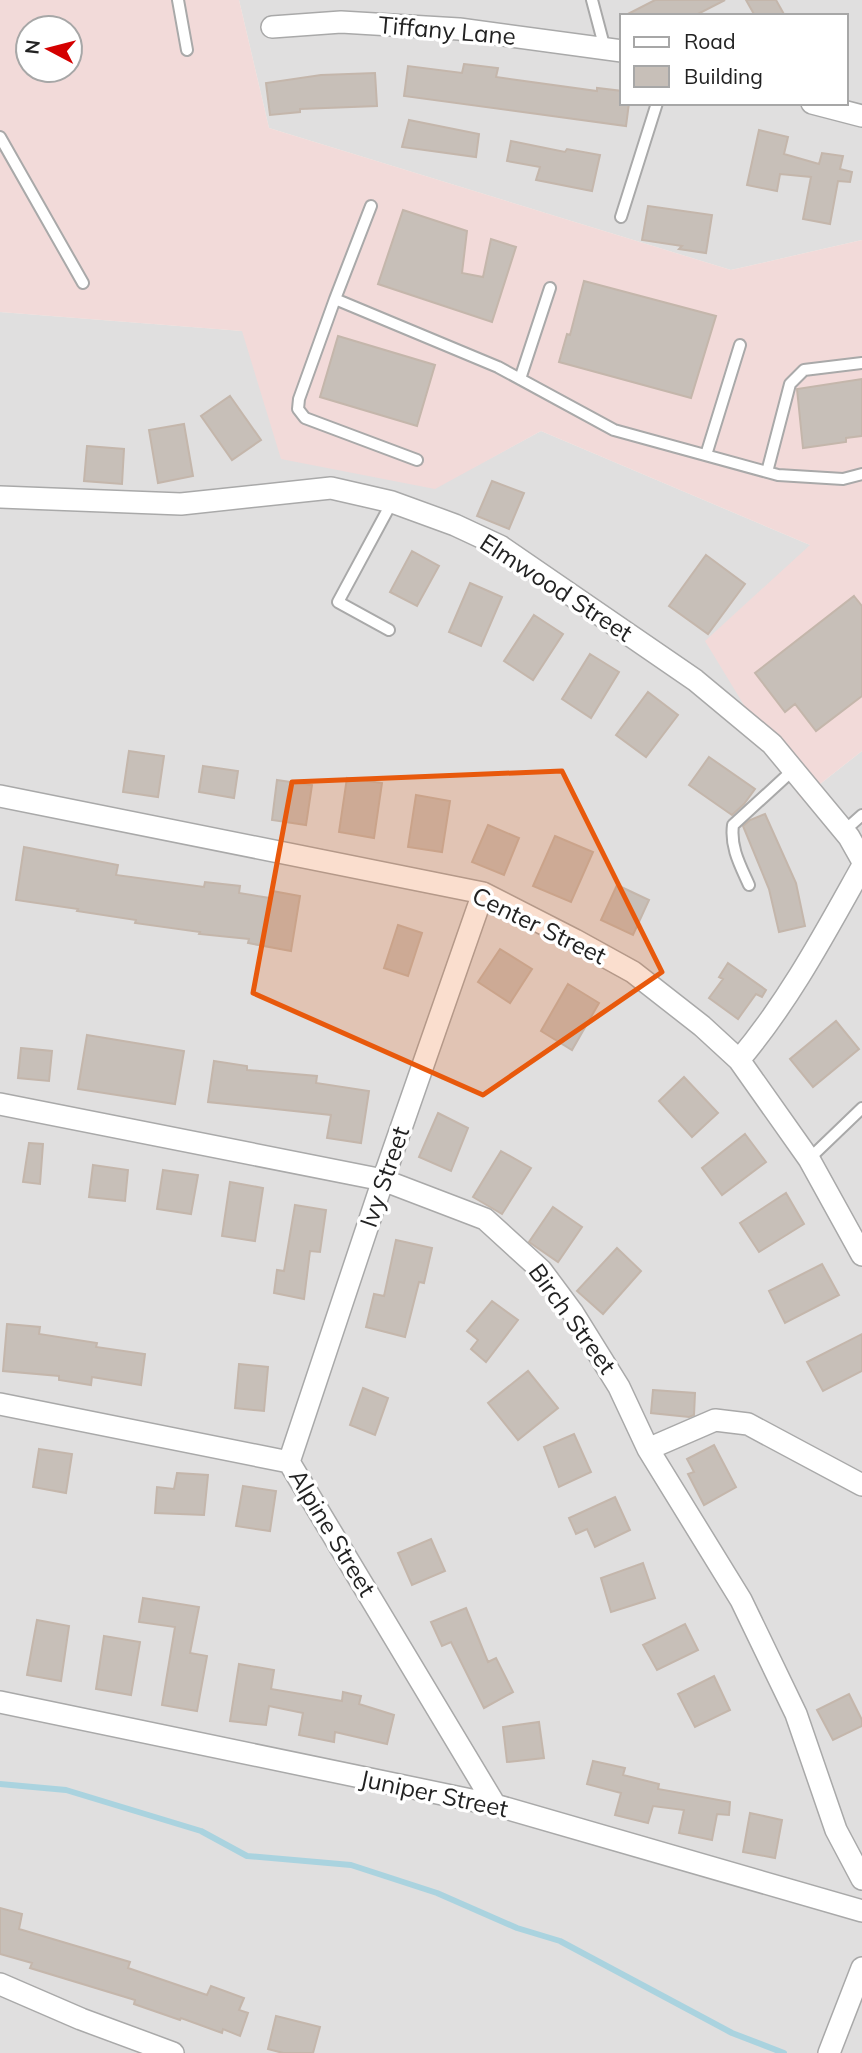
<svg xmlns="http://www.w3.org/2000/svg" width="862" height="2053" font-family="Mulish,sans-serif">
<rect width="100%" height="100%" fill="#f2efe9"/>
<path fill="#e0dfdf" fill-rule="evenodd" d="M 239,0 L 862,0 L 862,240 L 731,270 L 269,128 ZM 622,16 L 846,16 L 846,103 L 622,103 Z
M 0,312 L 243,331 L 435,488 L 541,431 L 810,545 L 801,799 L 862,751 L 862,2053 L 0,2053 Z"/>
<path fill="#f2dad9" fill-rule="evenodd" d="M 0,0 L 239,0 L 269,128 L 731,270 L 862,240 L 862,751 L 801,799 L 705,641 L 810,545 L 541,431 L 435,489 L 281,459 L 242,331 L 0,312 ZM 28,28 L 70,28 L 70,70 L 28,70 Z"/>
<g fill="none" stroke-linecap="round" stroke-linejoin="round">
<path stroke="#aad3df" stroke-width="6" d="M 0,1784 L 66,1790 L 201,1831 L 247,1856 L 351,1865 L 437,1893 L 517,1928 L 560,1941 L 732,2033 L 784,2053"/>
</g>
<path fill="#c7bfb8" stroke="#c4b6ab" stroke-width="2" d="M 655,0 L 725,0 L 694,16 L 624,16 Z
M 746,0 L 776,0 L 785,16 L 755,16 Z
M 464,64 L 498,68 L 496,77 L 597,91 L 597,88 L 622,91 L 622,103 L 629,103 L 626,126 L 404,96 L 408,66 L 462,73 Z
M 375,73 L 377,106 L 300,109 L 300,112 L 270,115 L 266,83 L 321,75 Z
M 409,120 L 479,134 L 476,157 L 402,147 Z
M 759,130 L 788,137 L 784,154 L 819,164 L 822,153 L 843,156 L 840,169 L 852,172 L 850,182 L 838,181 L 830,224 L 803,219 L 811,177 L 780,174 L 777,191 L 747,185 Z
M 511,141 L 565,152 L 567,149 L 600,155 L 592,191 L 536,180 L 540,167 L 507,161 Z
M 648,206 L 712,215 L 706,253 L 679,249 L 682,246 L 642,240 Z
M 403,210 L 467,231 L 462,273 L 483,277 L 491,239 L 516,247 L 492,322 L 378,284 Z
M 584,281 L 716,316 L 691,398 L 559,362 L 567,334 L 570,335 Z
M 338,336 L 435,365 L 417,426 L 320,397 Z
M 862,379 L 862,436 L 846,438 L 846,442 L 803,448 L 797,389 Z
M 230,396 L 261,440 L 232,460 L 201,416 Z
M 184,424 L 193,476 L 158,483 L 149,430 Z
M 87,446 L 124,449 L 122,484 L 84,481 Z
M 492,481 L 524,493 L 509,529 L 477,516 Z
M 412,551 L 439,566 L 417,606 L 390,592 Z
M 706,555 L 745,584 L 708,634 L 669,606 Z
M 470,583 L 502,597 L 481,646 L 449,632 Z
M 854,596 L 862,606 L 862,696 L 816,731 L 795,704 L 785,712 L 755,673 Z
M 534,615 L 563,634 L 533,680 L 504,661 Z
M 590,654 L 619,672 L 591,718 L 562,699 Z
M 648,692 L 678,715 L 646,757 L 616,735 Z
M 129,751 L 164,756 L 158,797 L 123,792 Z
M 709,757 L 755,789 L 744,804 L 732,815 L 689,785 Z
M 203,766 L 238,771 L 234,798 L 199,792 Z
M 347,778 L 382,783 L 374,838 L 339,832 Z
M 277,780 L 312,785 L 306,825 L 272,820 Z
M 416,795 L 450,801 L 442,852 L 408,847 Z
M 765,814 L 796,883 L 805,926 L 779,932 L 769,889 L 743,826 L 750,820 Z
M 488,825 L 519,838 L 504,875 L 472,862 Z
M 555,836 L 593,852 L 571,902 L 533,886 Z
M 24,847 L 118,865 L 116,875 L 204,887 L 205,882 L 240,886 L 239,893 L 270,898 L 272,891 L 300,896 L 291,951 L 248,943 L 249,939 L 199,934 L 200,932 L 135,923 L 136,920 L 77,911 L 78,909 L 16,900 Z
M 617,885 L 649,900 L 633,935 L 601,920 Z
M 398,925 L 422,933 L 408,976 L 384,968 Z
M 500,949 L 532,969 L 510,1003 L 478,982 Z
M 728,963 L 766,990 L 762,997 L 756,994 L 738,1019 L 709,998 L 723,979 L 719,977 Z
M 568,984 L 599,1003 L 572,1050 L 541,1031 Z
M 836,1021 L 859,1049 L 813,1087 L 790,1059 Z
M 87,1035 L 184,1051 L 175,1104 L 78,1089 Z
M 21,1048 L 52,1051 L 49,1081 L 18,1078 Z
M 214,1061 L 247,1066 L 247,1070 L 317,1076 L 316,1083 L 369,1091 L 361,1143 L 327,1138 L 331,1115 L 208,1102 Z
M 684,1077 L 718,1113 L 692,1137 L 659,1101 Z
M 438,1113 L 468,1128 L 451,1171 L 419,1157 Z
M 745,1134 L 766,1162 L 722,1195 L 702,1168 Z
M 29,1143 L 43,1144 L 40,1184 L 23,1182 Z
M 501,1151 L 531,1168 L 502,1214 L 473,1197 Z
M 93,1165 L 128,1170 L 125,1201 L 89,1197 Z
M 163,1170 L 198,1175 L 191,1214 L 157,1209 Z
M 230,1182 L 263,1188 L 255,1241 L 222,1236 Z
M 786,1193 L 804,1224 L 759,1252 L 740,1223 Z
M 295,1205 L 326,1210 L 320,1252 L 310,1251 L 304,1299 L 274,1293 L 277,1270 L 284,1271 Z
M 553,1207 L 582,1227 L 558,1262 L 529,1242 Z
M 396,1240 L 432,1248 L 424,1283 L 419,1282 L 405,1337 L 366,1327 L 374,1294 L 384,1296 Z
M 617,1248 L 641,1271 L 603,1314 L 577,1291 Z
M 822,1264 L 839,1295 L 785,1323 L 769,1291 Z
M 492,1301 L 518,1320 L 486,1362 L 471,1349 L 478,1340 L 467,1331 Z
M 7,1324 L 40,1327 L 39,1334 L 97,1343 L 96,1347 L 145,1354 L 141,1385 L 92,1377 L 91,1385 L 59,1380 L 59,1376 L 3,1371 Z
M 862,1334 L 862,1371 L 823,1391 L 807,1362 Z
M 239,1364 L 268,1367 L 264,1411 L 235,1408 Z
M 528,1371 L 558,1408 L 518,1440 L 488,1403 Z
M 363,1388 L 388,1398 L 375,1435 L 350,1425 Z
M 653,1390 L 695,1393 L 694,1415 L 689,1417 L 651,1413 Z
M 574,1434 L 591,1472 L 559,1487 L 544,1447 Z
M 714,1445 L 736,1487 L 704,1505 L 688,1474 L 694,1472 L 687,1459 Z
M 39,1449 L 72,1454 L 66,1493 L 33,1487 Z
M 177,1473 L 208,1475 L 204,1515 L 155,1513 L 157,1487 L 174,1489 Z
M 243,1486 L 276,1491 L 270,1531 L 236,1526 Z
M 615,1497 L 630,1530 L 595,1547 L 587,1529 L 576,1534 L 569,1518 Z
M 431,1539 L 445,1571 L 412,1585 L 398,1553 Z
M 643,1563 L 655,1598 L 611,1612 L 601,1578 Z
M 143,1598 L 199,1607 L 190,1653 L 207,1656 L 197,1711 L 162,1705 L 175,1627 L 139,1622 Z
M 466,1608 L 488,1662 L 496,1658 L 513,1692 L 484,1708 L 451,1642 L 442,1646 L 431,1622 Z
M 37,1620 L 69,1626 L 61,1681 L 27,1675 Z
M 685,1624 L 698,1650 L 657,1670 L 643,1645 Z
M 104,1636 L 140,1642 L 131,1695 L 96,1689 Z
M 239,1664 L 274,1670 L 271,1689 L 342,1701 L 343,1692 L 361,1696 L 359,1704 L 394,1715 L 387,1744 L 335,1732 L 334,1742 L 299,1735 L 303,1713 L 269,1706 L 266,1725 L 230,1721 Z
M 714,1676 L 730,1710 L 695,1727 L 678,1694 Z
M 849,1694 L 862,1720 L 862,1726 L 833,1740 L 817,1710 Z
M 539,1722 L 544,1758 L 507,1762 L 503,1727 Z
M 593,1761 L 625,1768 L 623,1775 L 659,1784 L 658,1789 L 730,1802 L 729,1815 L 717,1814 L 712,1840 L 679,1833 L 684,1810 L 653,1806 L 648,1823 L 615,1815 L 621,1793 L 587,1784 Z
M 750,1813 L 782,1820 L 775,1858 L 743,1852 Z
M 0,1908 L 22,1914 L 19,1929 L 130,1962 L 128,1968 L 207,1995 L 211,1986 L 244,1998 L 239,2010 L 248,2013 L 240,2036 L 223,2029 L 222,2033 L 181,2018 L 180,2020 L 134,2004 L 135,2000 L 30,1968 L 32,1963 L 0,1954 Z
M 276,2016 L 320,2027 L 313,2053 L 283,2053 L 268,2049 Z"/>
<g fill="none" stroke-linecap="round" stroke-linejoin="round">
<defs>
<path id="service" d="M 178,0 L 187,50
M 592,0 L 605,49
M 0,137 L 83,283
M 621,217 L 657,103
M 335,299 L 371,206
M 520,379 L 550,288
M 706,455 L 740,345
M 417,460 L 305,418 L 298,409 L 299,399 L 335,299 L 498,367 L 614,430 L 778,475 L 843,479 L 862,474
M 767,472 L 790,384 L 804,370 L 862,363
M 389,630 L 338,602 L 392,502
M 844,831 L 862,815
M 749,885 C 740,865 730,847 733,825 L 793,770
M 809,1159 L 862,1108"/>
<path id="minor" d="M 272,27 L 341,22 L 459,29 L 622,51
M 812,103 L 862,116
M 0,497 L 181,504 L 331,488 L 392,502 L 455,525 L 500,546 L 695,680 L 772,744 L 849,837 L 862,860
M 0,796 L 483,893 L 575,940 L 633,972 L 702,1026 L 739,1060 L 809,1159 L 862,1255
M 739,1060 C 789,1001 825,933 862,867
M 0,1104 L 383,1180 L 485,1219 L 541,1270 L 573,1313 L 619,1387 L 648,1449 L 741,1600 L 796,1714 L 836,1830 L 862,1879
M 0,1404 L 289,1462 L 495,1805
M 648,1449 L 715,1420 L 748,1424 L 862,1485
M 289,1462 L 383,1180 L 483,893
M 0,1702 L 495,1805 L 862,1911
M 0,1984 L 81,2019 L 173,2053
M 829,2053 L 862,1968"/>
</defs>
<use href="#service" stroke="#a9a9a9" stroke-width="14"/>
<use href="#minor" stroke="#a9a9a9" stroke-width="24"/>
<use href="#service" stroke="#fff" stroke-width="10"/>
<use href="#minor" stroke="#fff" stroke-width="21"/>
</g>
<path fill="#e8590c" fill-opacity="0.2" stroke="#e8590c" stroke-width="5" stroke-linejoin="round" d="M 562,771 L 662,972 L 483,1095 L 253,993 L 292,782 Z"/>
<g text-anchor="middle" stroke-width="7" stroke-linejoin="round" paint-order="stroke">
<g font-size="24" fill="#222" stroke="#fff">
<text transform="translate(447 31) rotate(5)" y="8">Tiffany Lane</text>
<text transform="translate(556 588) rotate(33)" y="8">Elmwood Street</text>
<text transform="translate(539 926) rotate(26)" y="8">Center Street</text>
<text transform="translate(385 1177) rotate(-71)" y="8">Ivy Street</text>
<text transform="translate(572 1319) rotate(54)" y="8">Birch Street</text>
<text transform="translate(332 1533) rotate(59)" y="8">Alpine Street</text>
<text transform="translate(434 1794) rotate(12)" y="8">Juniper Street</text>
</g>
</g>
<rect x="620" y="14" width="228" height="91" fill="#ffffff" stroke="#a7a7a7" stroke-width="2"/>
<rect x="634" y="37" width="35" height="10" fill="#ffffff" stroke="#a7a7a7" stroke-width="2"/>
<text x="684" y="49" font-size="21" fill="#222222">Road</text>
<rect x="634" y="66" width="35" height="21" fill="#c7bfb8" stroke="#a7a7a7" stroke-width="2"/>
<text x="684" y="84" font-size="21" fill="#222222">Building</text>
<g transform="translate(49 49) rotate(277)"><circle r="33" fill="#ffffff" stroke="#a7a7a7" stroke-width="2"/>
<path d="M0-5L12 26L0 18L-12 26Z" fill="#d40000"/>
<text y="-10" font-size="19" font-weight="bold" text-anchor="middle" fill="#222222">N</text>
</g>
</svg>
